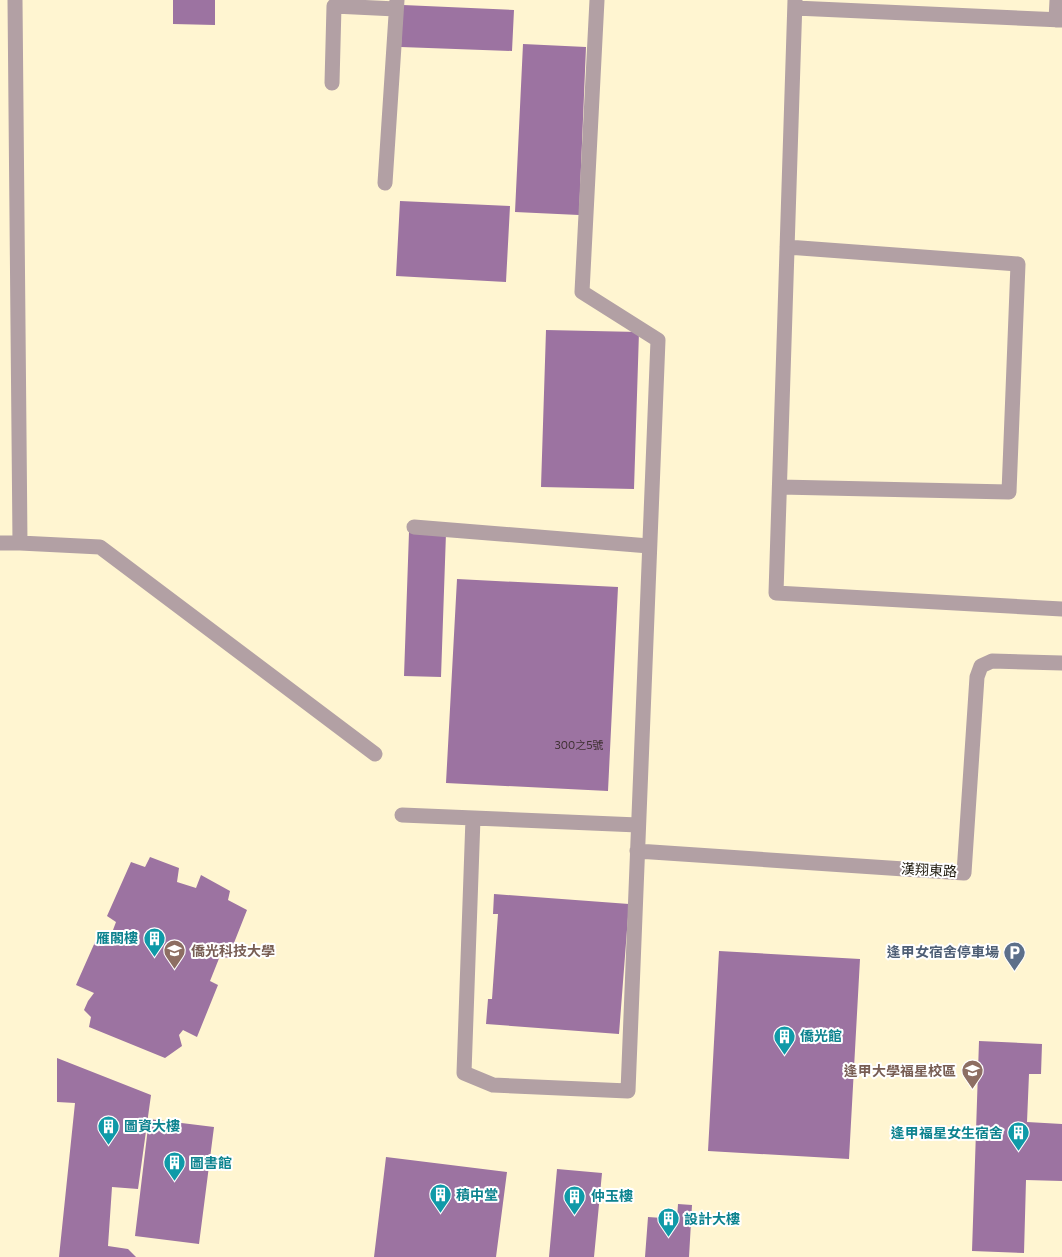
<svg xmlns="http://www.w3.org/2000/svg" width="1062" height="1257" font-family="Commissioner,'Noto Sans TC',sans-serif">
<rect width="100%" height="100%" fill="#fff5d1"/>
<path fill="#9c73a1" d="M 173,0 L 215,0 L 215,25 L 173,24 Z
M 403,5 L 514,10 L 512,51 L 401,47 Z
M 523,44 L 586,47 L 579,215 L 515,212 Z
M 400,201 L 510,206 L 506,282 L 396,276 Z
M 546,330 L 639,332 L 634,489 L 541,487 Z
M 409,532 L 446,533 L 441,677 L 404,676 Z
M 457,579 L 618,587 L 608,791 L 446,783 Z
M 150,857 L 179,868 L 177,882 L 196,888 L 201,875 L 230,891 L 228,900 L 247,910 L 228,958 L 220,956 L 210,981 L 218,985 L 197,1037 L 183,1030 L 179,1035 L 182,1046 L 165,1058 L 89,1027 L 91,1017 L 84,1010 L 88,1001 L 94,993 L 76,985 L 99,933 L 110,938 L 116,922 L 107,916 L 131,862 L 145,867 Z
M 494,894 L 629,904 L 619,1034 L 486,1024 L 488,999 L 492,999 L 498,914 L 493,914 Z
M 719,951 L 860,959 L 849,1159 L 708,1151 Z
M 979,1041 L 1042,1044 L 1041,1074 L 1029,1074 L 1027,1122 L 1062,1124 L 1062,1181 L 1026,1180 L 1024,1253 L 972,1251 Z
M 57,1058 L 151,1095 L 138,1189 L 112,1187 L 108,1246 L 128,1249 L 136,1257 L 59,1257 L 75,1103 L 57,1102 Z
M 149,1119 L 214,1127 L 199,1244 L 135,1236 Z
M 386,1157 L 507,1172 L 496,1257 L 374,1257 Z
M 557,1169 L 602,1173 L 594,1257 L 549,1257 Z
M 678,1204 L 692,1205 L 689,1257 L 645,1257 L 648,1217 L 677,1219 Z"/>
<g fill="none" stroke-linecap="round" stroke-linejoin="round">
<path stroke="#b2a0a4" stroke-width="15" d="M 15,0 L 20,543 L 100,547 L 375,754
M 795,0 L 776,593 L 1062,609
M 795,8 L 1062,20
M 1056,20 L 1057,0
M 332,83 L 334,6 L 396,9
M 385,183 L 397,0
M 780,487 L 1009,492 L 1018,264 L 787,247
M 414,527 L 649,546
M 0,543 L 20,543
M 402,815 L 638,825
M 473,818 L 464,1073 L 493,1085 L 628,1091 L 658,340 L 582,292 L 597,0
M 637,851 L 964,873 L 977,677 L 981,666 L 992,661 L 1062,663"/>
</g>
<defs>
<symbol id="building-pin" viewBox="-11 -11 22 30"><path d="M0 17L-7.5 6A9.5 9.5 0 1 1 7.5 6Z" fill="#0f9aa8" stroke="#fff"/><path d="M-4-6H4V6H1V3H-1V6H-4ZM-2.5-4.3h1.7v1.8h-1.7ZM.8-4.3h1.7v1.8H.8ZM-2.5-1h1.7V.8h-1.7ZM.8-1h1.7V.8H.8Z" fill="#fff"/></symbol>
<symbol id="university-pin" viewBox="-11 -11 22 30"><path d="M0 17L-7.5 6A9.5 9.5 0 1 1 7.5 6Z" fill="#8d6e63" stroke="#fff"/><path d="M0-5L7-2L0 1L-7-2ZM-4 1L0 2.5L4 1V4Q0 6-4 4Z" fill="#fff"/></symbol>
<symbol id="parking-pin" viewBox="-11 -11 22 30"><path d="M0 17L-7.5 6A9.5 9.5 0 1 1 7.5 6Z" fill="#5c6f8a" stroke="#fff"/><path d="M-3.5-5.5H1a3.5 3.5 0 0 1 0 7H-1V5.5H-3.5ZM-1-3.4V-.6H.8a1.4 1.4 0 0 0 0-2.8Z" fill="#fff"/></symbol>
</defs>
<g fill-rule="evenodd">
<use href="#building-pin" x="142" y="926" width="25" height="34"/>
<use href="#university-pin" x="162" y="938" width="25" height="34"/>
<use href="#parking-pin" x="1002" y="940" width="25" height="34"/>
<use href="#building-pin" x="772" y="1024" width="25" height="34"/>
<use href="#university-pin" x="960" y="1058" width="25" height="34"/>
<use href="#building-pin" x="96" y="1114" width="25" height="34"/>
<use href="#building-pin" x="1006" y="1120" width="25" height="34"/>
<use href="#building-pin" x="162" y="1150" width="25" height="34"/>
<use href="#building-pin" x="428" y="1182" width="25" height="34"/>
<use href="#building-pin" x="562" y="1184" width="25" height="34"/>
<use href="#building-pin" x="656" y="1206" width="25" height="34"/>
</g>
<g text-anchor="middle" stroke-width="4" stroke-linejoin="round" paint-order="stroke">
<g font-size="11" fill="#3e3032">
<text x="579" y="749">300之5號</text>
</g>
<g font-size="14" fill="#1e1a0d" stroke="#fff">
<text transform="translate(929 870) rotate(3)" y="5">漢翔東路</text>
</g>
<g font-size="14" font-weight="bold" fill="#0d838f" stroke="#fff" text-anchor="start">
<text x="138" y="943" text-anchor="end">雁閣樓</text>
<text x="800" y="1041">僑光館</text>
<text x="124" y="1131">圖資大樓</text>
<text x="1003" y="1138" text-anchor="end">逢甲福星女生宿舍</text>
<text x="190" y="1168">圖書館</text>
<text x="456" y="1200">積中堂</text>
<text x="591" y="1201">仲玉樓</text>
<text x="684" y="1224">設計大樓</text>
</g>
<g font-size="14" font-weight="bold" fill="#785e54" stroke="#fff" text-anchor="start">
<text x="191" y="956">僑光科技大學</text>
<text x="956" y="1076" text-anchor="end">逢甲大學福星校區</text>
</g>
<g font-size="14" font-weight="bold" fill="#4e5e75" stroke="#fff" text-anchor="end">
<text x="999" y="957">逢甲女宿舍停車場</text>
</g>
</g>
</svg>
